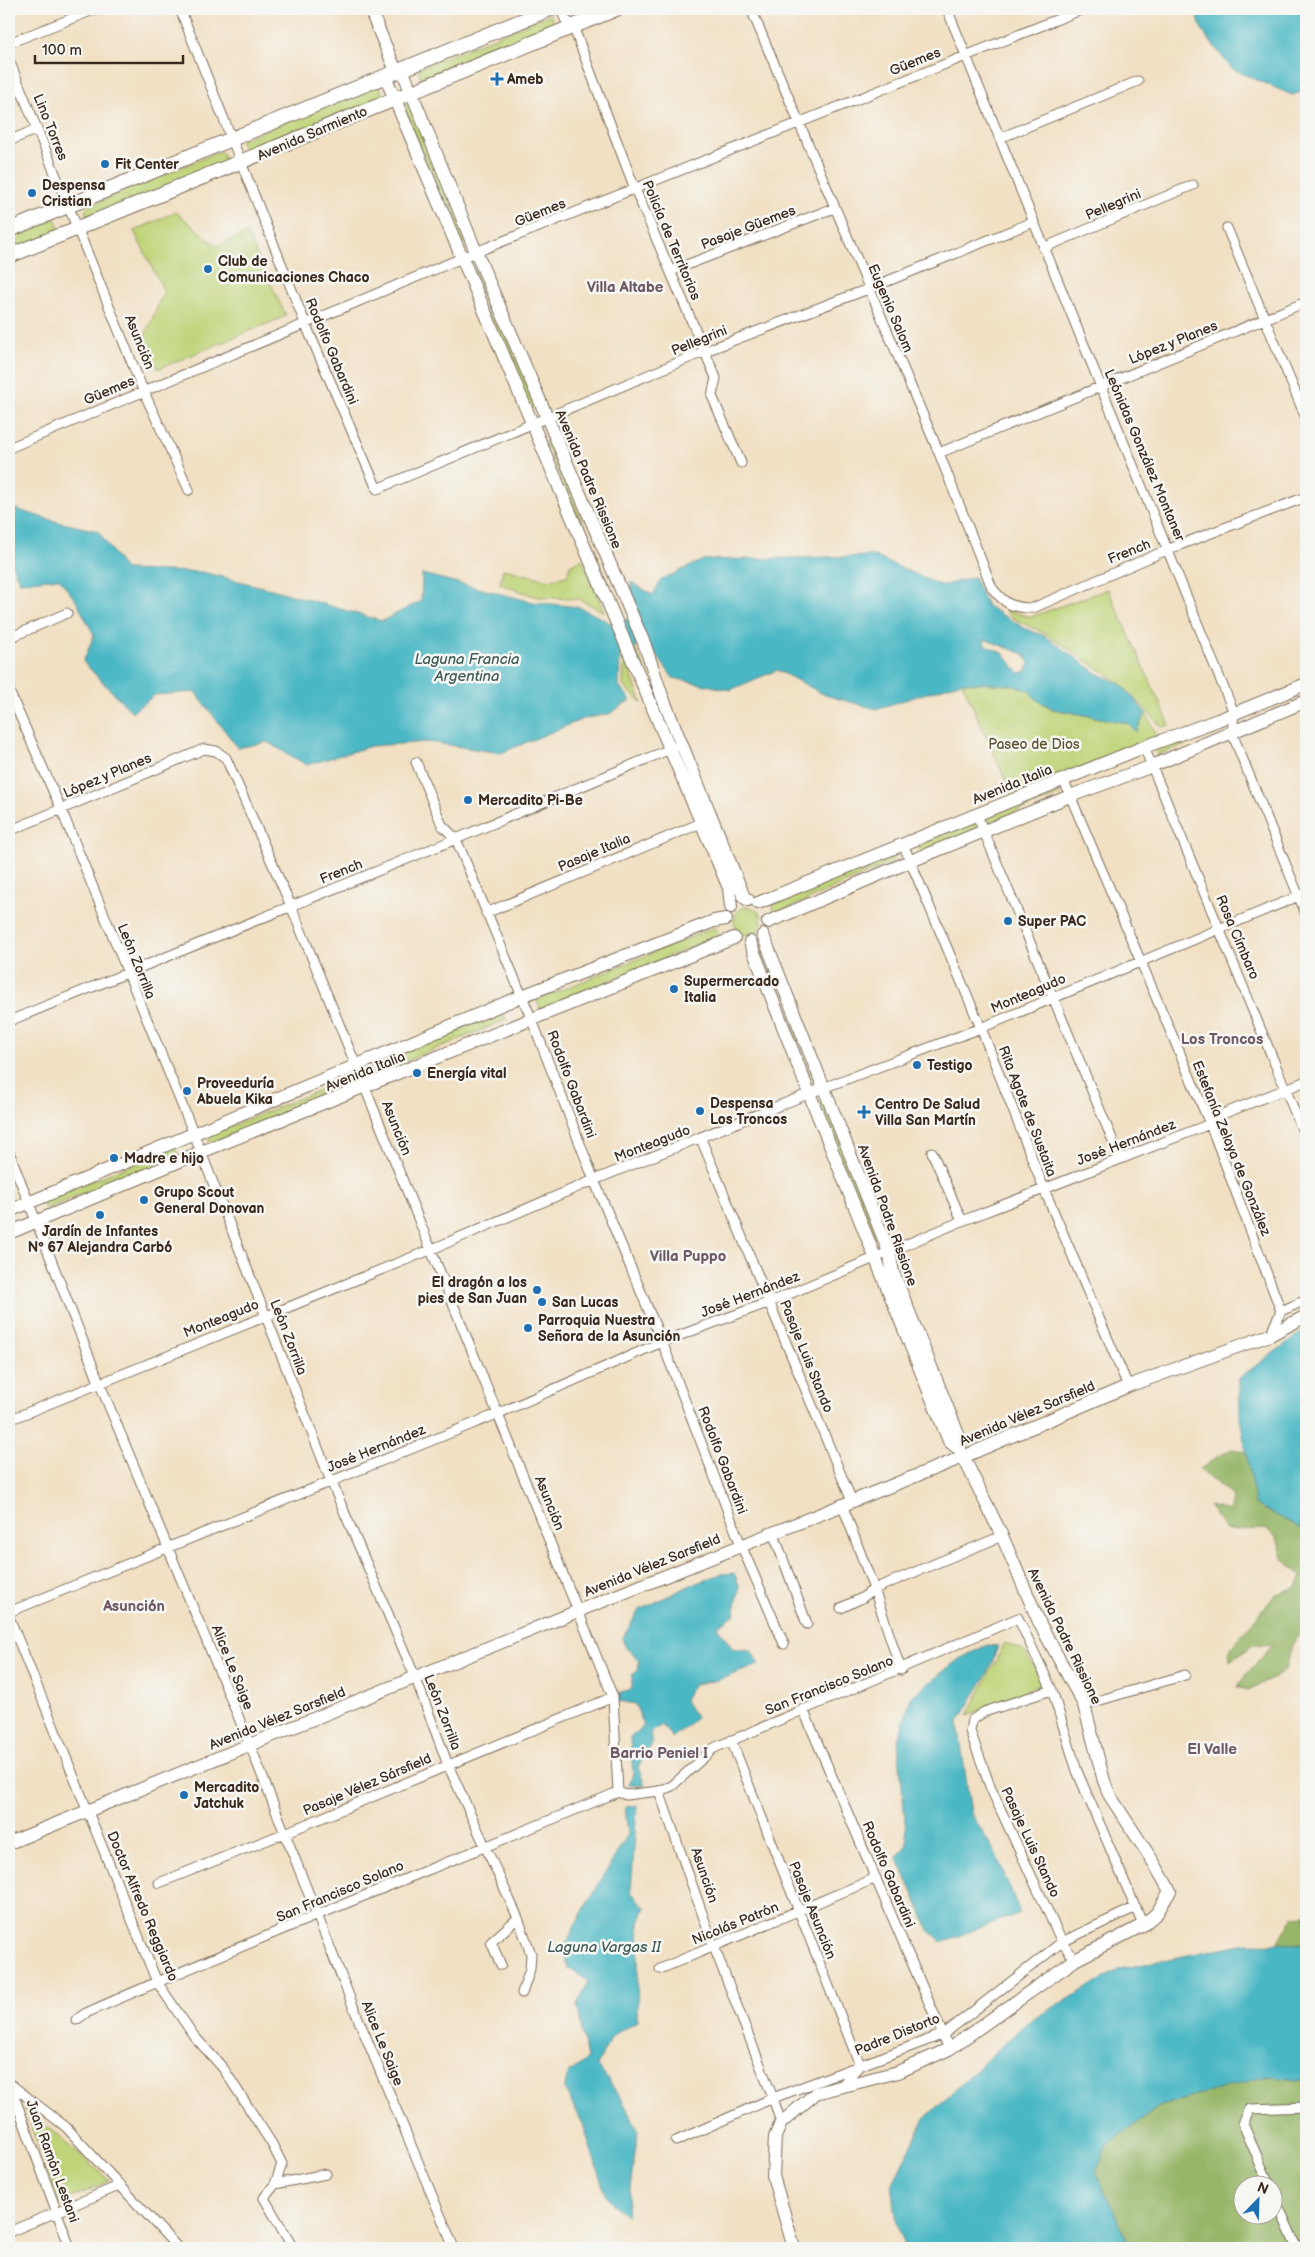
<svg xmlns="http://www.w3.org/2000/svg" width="1315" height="2257" font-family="'Balsamiq Sans',sans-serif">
<rect width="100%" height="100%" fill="#f6f6f2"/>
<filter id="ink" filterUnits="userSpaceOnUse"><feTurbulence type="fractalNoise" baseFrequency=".02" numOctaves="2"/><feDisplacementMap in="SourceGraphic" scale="10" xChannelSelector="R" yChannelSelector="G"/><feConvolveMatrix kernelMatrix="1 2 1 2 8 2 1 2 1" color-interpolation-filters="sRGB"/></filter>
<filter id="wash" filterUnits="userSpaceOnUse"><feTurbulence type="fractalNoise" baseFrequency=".0096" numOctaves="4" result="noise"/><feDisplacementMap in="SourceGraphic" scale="20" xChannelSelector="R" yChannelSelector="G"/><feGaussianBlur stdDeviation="1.12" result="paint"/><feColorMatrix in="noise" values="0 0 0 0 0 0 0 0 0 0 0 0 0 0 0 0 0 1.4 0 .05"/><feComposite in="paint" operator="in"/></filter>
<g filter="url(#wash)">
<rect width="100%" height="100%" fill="#f1e0c3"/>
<path fill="#bfd478" stroke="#7d7f4b" d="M 550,14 L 556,27 L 423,83 L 418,69 Z
M 379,85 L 384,97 L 245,153 L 240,140 Z
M 411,103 L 467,241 L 460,244 L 404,106 Z
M 218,152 L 222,153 L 225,160 L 223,164 L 88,218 L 85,211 L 87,207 Z
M 176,212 L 217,246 L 247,234 L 286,316 L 158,369 L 144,338 L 164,291 L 134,231 Z
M 55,218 L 60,231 L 9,252 L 9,236 Z
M 479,269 L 536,407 L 528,410 L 472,272 Z
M 548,441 L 671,732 L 669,733 L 545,442 Z
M 582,559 L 604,612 L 579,599 L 537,597 L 500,584 L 503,569 L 548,580 L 567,576 L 570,565 Z
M 1108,589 L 1170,725 L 1162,727 L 1120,683 L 1046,634 L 1012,618 L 1005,610 L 1031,617 Z
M 624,656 L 642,703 L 623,686 Z
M 962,682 L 1011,685 L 1029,690 L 1037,700 L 1053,709 L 1127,723 L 1136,731 L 1146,713 L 1157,736 L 1013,797 Z
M 1216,727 L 1218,733 L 1157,755 L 1154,750 Z
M 1057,789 L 1059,795 L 989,823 L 987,817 Z
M 974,822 L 977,828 L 921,852 L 918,846 Z
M 893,856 L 895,861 L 776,914 L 772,905 Z
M734 921a14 14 0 1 1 28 0a14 14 0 1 1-28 0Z
M 715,927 L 719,936 L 540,1009 L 537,1000 Z
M 760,943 L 814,1080 L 811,1081 L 757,944 Z
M 502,1011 L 506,1020 L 372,1075 L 369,1067 Z
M 339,1082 L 343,1089 L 210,1143 L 207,1136 Z
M 824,1100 L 877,1236 L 873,1238 L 817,1103 Z
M 175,1147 L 179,1155 L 45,1209 L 42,1201 Z
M 1005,1643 L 1025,1652 L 1043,1683 L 968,1715 Z
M 25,2108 L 110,2181 L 59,2203 Z"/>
<path fill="#97b668" stroke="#697043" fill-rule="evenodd" d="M 1232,1449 L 1246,1452 L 1255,1504 L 1306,1531 L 1306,1624 L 1292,1645 L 1286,1669 L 1270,1680 L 1248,1690 L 1236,1687 L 1273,1645 L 1255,1644 L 1230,1661 L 1229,1650 L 1276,1594 L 1297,1587 L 1302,1576 L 1284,1560 L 1277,1538 L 1268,1529 L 1226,1530 L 1209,1506 L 1229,1511 L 1233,1496 L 1200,1469 L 1223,1453 Z
M 1306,1915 L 1306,1944 L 1278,1944 L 1294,1916 Z
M 1266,2076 L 1306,2081 L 1306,2248 L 1131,2248 L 1096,2173 L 1106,2146 L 1160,2106 ZM 1242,2184 L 1272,2184 L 1272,2214 L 1242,2214 Z"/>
<path fill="#49b7c4" stroke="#427071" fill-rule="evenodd" d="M 1204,9 L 1306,9 L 1306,91 L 1292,95 L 1232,69 L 1203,32 L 1197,16 Z
M 9,507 L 58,522 L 98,531 L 125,570 L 202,572 L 275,590 L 382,621 L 421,601 L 422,574 L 533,602 L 579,607 L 613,624 L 637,616 L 633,601 L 631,582 L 653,595 L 661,580 L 703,560 L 874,556 L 942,586 L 974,577 L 987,606 L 1026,629 L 1045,636 L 1097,673 L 1121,684 L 1146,713 L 1136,732 L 1127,723 L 1053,709 L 1037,700 L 1028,690 L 1011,685 L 962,682 L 876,709 L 825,695 L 777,670 L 730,690 L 673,678 L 648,643 L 644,643 L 620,655 L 619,686 L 631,700 L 609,714 L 583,719 L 501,753 L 428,742 L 371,746 L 307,765 L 267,742 L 238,748 L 195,692 L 155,695 L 132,712 L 83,662 L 94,635 L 76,601 L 59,578 L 20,582 L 9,559 ZM 984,639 L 1024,654 L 1029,663 L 1027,671 L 1019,673 L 1003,653 L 985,645 Z
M 1306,1329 L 1306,1531 L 1255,1504 L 1240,1418 L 1239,1378 Z
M 734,1573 L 740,1587 L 734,1615 L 717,1627 L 733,1649 L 751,1650 L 759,1665 L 718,1680 L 694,1684 L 684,1699 L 696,1718 L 672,1738 L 662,1725 L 650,1733 L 652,1744 L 638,1767 L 645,1786 L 629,1785 L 633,1773 L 630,1738 L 644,1726 L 635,1704 L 618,1701 L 620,1692 L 632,1689 L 632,1675 L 638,1671 L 639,1660 L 626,1648 L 622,1639 L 639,1610 L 691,1585 L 721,1574 Z
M 987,1645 L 998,1646 L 989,1671 L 958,1723 L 971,1813 L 996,1854 L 1020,1913 L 942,1942 L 929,1930 L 897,1857 L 907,1844 L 898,1741 L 911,1697 L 959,1659 Z
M 637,1805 L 631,1892 L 645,1907 L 639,1923 L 637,2021 L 612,2036 L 597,2065 L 623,2101 L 638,2132 L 626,2216 L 606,2197 L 583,2124 L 564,2089 L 568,2074 L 587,2059 L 577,2005 L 589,1981 L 568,1968 L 565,1947 L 575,1925 L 628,1834 L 625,1807 Z
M 1246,1943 L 1306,1944 L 1306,2081 L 1266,2076 L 1160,2106 L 1106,2146 L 1096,2173 L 1131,2248 L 905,2248 L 898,2230 L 892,2185 L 925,2118 L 1026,2023 L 1120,1969 Z"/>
</g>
<g filter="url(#ink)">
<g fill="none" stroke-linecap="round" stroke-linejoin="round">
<defs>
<path id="street" d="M 180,9 L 305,323 L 377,489 L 703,352 L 868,289 L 1033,222
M 561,9 L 565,19 L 573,26 L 635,189 L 716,378 L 712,396 L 741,463
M 751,9 L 939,453 L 992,588 C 1005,604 1012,608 1033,608 L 1169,549 L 1306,497
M 947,9 L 1234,713 L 1232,733 L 1306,914
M 9,43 L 96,9
M 9,60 L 143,390 L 189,490
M 1000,138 L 1138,81
M 9,141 L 37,129
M 1227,228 L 1306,418
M 1043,248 L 1193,185
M 671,271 L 834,208
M 9,448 L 476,252 L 1083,9
M 939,453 L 1306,302
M 9,638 L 67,613
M 9,691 L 61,809 L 193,1132 L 331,1481 L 416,1679 L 448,1765 L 518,1918 L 531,1954 L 530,1969 L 522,1993
M 1144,747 L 1306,1139
M 416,762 L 442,825 L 456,839 L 532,1020 L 594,1180 L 662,1342 L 741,1545 L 784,1644
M 1063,779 L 1210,1124 L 1281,1311 L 1270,1335
M 977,815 L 1120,1158
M 9,831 L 204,749 L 216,751 L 226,758 L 291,906 L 613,1697 L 618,1792
M 903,844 L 981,1028 L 1044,1189 L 1128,1386
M 486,913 L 706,821
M 9,1021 L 456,839 L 675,747
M 701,1139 L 852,1501
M 9,1152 L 99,1382 L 250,1745 L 355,2011 L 454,2248
M 932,1152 L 962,1221
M 1281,1311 L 1306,1300
M 9,1420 L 430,1250 L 594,1180 L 823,1088 L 981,1028 L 1306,893
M 842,1504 L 874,1589 L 901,1670
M 773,1532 L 807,1624
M 841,1608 L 862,1598 L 874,1589 L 1002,1536
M 9,1612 L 497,1414 L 662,1342 L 770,1302 L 962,1221 L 1210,1124 L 1215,1117 L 1306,1081
M 9,1617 L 157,1982 L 194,2036 L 223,2068 L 272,2144 L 282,2164 L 275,2184 L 264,2198 L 293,2248
M 1052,1690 L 984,1712 L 972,1720 L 970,1731 L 991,1789 L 1062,1942 L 1075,1960
M 1084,1705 L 1185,1675
M 803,1709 L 949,2049
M 731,1740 L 860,2065 L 842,2085
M 659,1791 L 714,1947 L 773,2098 L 781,2123
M 618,1792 L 626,1795 L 659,1791 L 672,1786 L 714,1748 L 1018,1618 L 1052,1690 L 1077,1771 L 1143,1925
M 159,1883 L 285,1833 L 613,1697
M 501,1965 L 491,1942 L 518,1918
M 660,1969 L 876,1878
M 76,2020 L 86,2013 C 262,1935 441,1866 618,1792
M 9,2083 L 66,2127 L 178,2248
M 10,2085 L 70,2248
M 676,2141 L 773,2098 L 944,2034 L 1062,1942 L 1136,1907
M 275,2184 L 326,2174
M 1269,2184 L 1243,2124 L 1250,2109 L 1306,2107
M 1272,2192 L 1297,2248
M 9,2232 L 121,2185"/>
<path id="secondary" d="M 370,9 L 396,71
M 402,69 L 476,252 L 644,643 L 662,696 L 744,897 L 748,900
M 385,76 L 729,888 L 731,907
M 758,903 L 1144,747 L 1218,720 L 1306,684
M 768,922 L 911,861 L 1070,796 L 1147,768 L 1306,701
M 763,935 L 889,1252 L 893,1272 L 960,1439 L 960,1450
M 750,942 L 809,1093 L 949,1441 L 960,1450 L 1002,1536 L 1040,1624 L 1084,1705 L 1104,1781 L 1110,1796 L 1154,1863 L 1170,1891 L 1157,1913 L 1143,1925 L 1075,1960 L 949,2049 L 898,2072 L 816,2093 L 781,2123 L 775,2137 L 773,2176 L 794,2248
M 9,1211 L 522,996 L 714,921 L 726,919
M 9,1233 L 201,1152 L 734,938
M 9,1843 L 578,1611 L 963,1457 L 1128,1386 L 1270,1335 L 1306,1316"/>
<path id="primary" d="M 9,230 L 550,9
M 9,256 L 616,9"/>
</defs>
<use href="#street" stroke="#7b6a58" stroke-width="11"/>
<use href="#secondary" stroke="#7b6a58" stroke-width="14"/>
<use href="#primary" stroke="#7b6a58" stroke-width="16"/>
<use href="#street" stroke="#fff" stroke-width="9"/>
<use href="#secondary" stroke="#fff" stroke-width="12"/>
<use href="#primary" stroke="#fff" stroke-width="14"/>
</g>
</g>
<g fill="#1f6fb2" stroke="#f6f6f2" stroke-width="2">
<path d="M494.5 71.5h5v5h5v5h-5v5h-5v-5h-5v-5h5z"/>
<circle cx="105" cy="164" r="5"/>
<circle cx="32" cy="193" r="5"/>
<circle cx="208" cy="269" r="5"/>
<circle cx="468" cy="800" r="5"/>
<circle cx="1008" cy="921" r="5"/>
<circle cx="674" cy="989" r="5"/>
<circle cx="917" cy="1065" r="5"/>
<circle cx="417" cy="1073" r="5"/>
<circle cx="187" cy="1091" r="5"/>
<circle cx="700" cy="1111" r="5"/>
<path d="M861.5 1104.5h5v5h5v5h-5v5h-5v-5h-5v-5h5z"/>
<circle cx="114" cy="1158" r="5"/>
<circle cx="144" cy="1200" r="5"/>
<circle cx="100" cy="1215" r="5"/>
<circle cx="537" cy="1290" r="5"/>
<circle cx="542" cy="1302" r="5"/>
<circle cx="528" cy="1328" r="5"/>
<circle cx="184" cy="1795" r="5"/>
</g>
<g text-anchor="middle" stroke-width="5" stroke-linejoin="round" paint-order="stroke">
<g font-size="14" fill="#3b2a1e" stroke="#f6f6f2">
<text transform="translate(915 61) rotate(-22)" y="5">Güemes</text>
<text transform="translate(51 127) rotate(68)" y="5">Lino Torres</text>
<text transform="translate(312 133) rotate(-23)" y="5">Avenida Sarmiento</text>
<text transform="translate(1113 204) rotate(-23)" y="5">Pellegrini</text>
<text transform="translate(540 212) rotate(-22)" y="5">Güemes</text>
<text transform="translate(748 227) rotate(-21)" y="5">Pasaje Güemes</text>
<text transform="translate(672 240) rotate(67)" y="5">Policía de Territorios</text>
<text transform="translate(891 308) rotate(67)" y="5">Eugenio Salom</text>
<text transform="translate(699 340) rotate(-22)" y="5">Pellegrini</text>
<text transform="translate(140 342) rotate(68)" y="5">Asunción</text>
<text transform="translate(1173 342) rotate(-22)" y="5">López y Planes</text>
<text transform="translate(332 351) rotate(67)" y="5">Rodolfo Gabardini</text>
<text transform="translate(109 390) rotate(-23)" y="5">Güemes</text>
<text transform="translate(1145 455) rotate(67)" y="5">Leónidas González Montaner</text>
<text transform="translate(589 479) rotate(67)" y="5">Avenida Padre Rissione</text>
<text transform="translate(1129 551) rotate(-22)" y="5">French</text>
<text transform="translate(107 775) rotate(-23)" y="5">López y Planes</text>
<text transform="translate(1012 784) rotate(-22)" y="5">Avenida Italia</text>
<text transform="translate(594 852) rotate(-23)" y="5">Pasaje Italia</text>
<text transform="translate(341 871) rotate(-22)" y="5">French</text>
<text transform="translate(1238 937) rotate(67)" y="5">Rosa Címbaro</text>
<text transform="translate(137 961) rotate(68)" y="5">León Zorrilla</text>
<text transform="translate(1028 993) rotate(-23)" y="5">Monteagudo</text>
<text transform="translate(365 1071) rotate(-22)" y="5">Avenida Italia</text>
<text transform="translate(572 1084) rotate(69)" y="5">Rodolfo Gabardini</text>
<text transform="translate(1028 1111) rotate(69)" y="5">Rita Agote de Sustaita</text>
<text transform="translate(397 1128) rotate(68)" y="5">Asunción</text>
<text transform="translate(1126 1142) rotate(-21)" y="5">José Hernández</text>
<text transform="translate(652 1143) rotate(-21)" y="5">Monteagudo</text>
<text transform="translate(1232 1148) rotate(68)" y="5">Estefanía Zelaya de González</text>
<text transform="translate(888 1215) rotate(70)" y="5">Avenida Padre Rissione</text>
<text transform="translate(750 1294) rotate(-21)" y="5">José Hernández</text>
<text transform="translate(221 1318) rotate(-22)" y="5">Monteagudo</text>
<text transform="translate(289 1337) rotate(69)" y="5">León Zorrilla</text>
<text transform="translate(807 1356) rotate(68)" y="5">Pasaje Luis Stando</text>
<text transform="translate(1027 1413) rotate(-23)" y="5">Avenida Vélez Sarsfield</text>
<text transform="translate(376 1448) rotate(-22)" y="5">José Hernández</text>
<text transform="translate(723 1460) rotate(69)" y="5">Rodolfo Gabardini</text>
<text transform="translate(550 1503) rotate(68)" y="5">Asunción</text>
<text transform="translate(652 1565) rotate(-22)" y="5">Avenida Vélez Sarsfield</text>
<text transform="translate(1065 1636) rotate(64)" y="5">Avenida Padre Rissione</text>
<text transform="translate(233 1667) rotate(68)" y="5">Alice Le Saige</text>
<text transform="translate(829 1685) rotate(-22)" y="5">San Francisco Solano</text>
<text transform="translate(443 1712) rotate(69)" y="5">León Zorrilla</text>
<text transform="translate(277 1718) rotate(-22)" y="5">Avenida Vélez Sarsfield</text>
<text transform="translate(367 1784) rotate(-23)" y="5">Pasaje Vélez Sársfield</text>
<text transform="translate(1031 1842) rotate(65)" y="5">Pasaje Luis Stando</text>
<text transform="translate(889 1874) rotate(67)" y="5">Rodolfo Gabardini</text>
<text transform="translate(705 1875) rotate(71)" y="5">Asunción</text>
<text transform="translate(340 1891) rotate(-23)" y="5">San Francisco Solano</text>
<text transform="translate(143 1906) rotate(67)" y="5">Doctor Alfredo Reggiardo</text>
<text transform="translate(813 1910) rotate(68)" y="5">Pasaje Asunción</text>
<text transform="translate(735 1923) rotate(-22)" y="5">Nicolás Patrón</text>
<text transform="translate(897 2034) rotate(-22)" y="5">Padre Distorto</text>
<text transform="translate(383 2043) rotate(68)" y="5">Alice Le Saige</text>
<text transform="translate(53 2161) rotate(70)" y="5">Juan Ramón Lestani</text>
</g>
<g font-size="14" font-weight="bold" fill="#3b2a1e" stroke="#f6f6f2" text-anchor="start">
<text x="507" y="84">Ameb</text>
<text x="115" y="169">Fit Center</text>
<text x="42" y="190">Despensa<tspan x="42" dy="16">Cristian</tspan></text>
<text x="218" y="266">Club de<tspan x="218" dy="16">Comunicaciones Chaco</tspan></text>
<text x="478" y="805">Mercadito Pi-Be</text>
<text x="1018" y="926">Super PAC</text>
<text x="684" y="986">Supermercado<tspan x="684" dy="16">Italia</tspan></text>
<text x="927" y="1070">Testigo</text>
<text x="427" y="1078">Energía vital</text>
<text x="197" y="1088">Proveeduría<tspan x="197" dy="16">Abuela Kika</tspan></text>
<text x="710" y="1108">Despensa<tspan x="710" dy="16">Los Troncos</tspan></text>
<text x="875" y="1109">Centro De Salud<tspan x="875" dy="16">Villa San Martín</tspan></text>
<text x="124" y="1163">Madre e hijo</text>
<text x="154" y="1197">Grupo Scout<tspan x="154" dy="16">General Donovan</tspan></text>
<text x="100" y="1236" text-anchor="middle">Jardín de Infantes<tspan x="100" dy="16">Nº 67 Alejandra Carbó</tspan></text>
<text x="527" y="1287" text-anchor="end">El dragón a los<tspan x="527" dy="16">pies de San Juan</tspan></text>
<text x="552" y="1307">San Lucas</text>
<text x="538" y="1325">Parroquia Nuestra<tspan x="538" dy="16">Señora de la Asunción</tspan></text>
<text x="194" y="1792">Mercadito<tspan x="194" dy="16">Jatchuk</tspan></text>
</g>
<g font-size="14" fill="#5c5434" stroke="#f6f6f2">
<text x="1034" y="749">Paseo de Dios</text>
</g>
<g font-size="15" font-weight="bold" fill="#6e5a66" stroke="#f6f6f2">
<text x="625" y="292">Villa Altabe</text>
<text x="1222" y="1044">Los Troncos</text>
<text x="688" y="1261">Villa Puppo</text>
<text x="134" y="1611">Asunción</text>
<text x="1212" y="1754">El Valle</text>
<text x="659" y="1758">Barrio Peniel I</text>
</g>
<g font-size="15" font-style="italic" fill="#405b58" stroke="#f6f6f2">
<text x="467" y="664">Laguna Francia<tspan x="467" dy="17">Argentina</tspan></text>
<text x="604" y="1952">Laguna Vargas II</text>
</g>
</g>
<rect width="1315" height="2257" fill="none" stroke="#f6f6f2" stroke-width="30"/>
<g transform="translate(1258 2200) rotate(23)"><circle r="24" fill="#f6f6f2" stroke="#aba49d"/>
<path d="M0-4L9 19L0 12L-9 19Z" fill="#1f6fb2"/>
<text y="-8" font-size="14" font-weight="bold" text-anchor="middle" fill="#3b2a1e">N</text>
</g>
<path d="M35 55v8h148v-8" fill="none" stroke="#3b2a1e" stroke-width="2.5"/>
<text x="42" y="55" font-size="15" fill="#3b2a1e" stroke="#f6f6f2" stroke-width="4" paint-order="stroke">100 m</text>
</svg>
